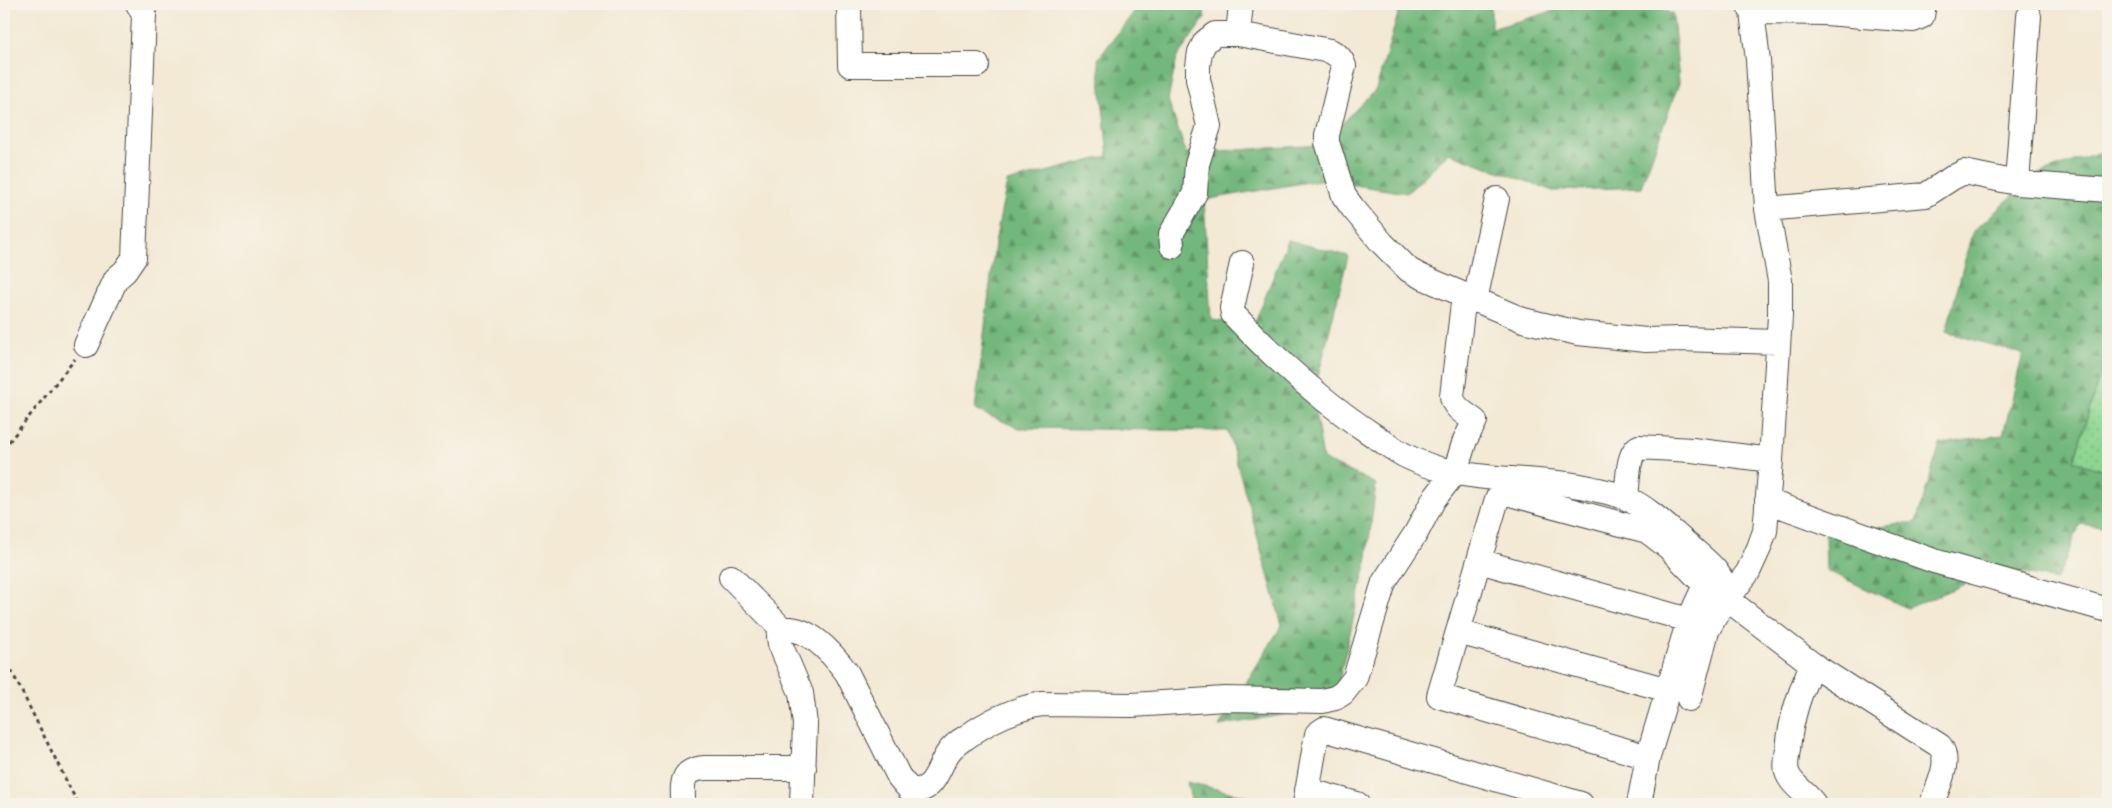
<svg xmlns="http://www.w3.org/2000/svg" width="2112" height="808" font-family="'Patrick Hand',sans-serif">
<defs>
<pattern id="green-dots" width="8" height="8" patternUnits="userSpaceOnUse" patternTransform="scale(1.25)"><rect width="8" height="8" fill="#8dd691"/><path d="M2 2h.1M6 6h.1" fill="none" stroke="#7ab87d" stroke-width="1.8" stroke-linecap="round"/></pattern>
<pattern id="forest-firs" width="22" height="20" patternUnits="userSpaceOnUse" patternTransform="scale(1.25)"><rect width="22" height="20" fill="#72b77b"/><path d="M5 1l3.5 6h-7zM16 11l3.5 6h-7z" fill="#5e9565"/></pattern>
</defs>
<rect width="100%" height="100%" fill="#f7f3e8"/>
<filter id="ink" filterUnits="userSpaceOnUse"><feTurbulence type="fractalNoise" baseFrequency=".02" numOctaves="2"/><feDisplacementMap in="SourceGraphic" scale="10" xChannelSelector="R" yChannelSelector="G"/><feConvolveMatrix kernelMatrix="1 2 1 2 8 2 1 2 1" color-interpolation-filters="sRGB"/></filter>
<filter id="wash" filterUnits="userSpaceOnUse"><feTurbulence type="fractalNoise" baseFrequency=".0096" numOctaves="4" result="noise"/><feDisplacementMap in="SourceGraphic" scale="20" xChannelSelector="R" yChannelSelector="G"/><feGaussianBlur stdDeviation="1.12" result="paint"/><feColorMatrix in="noise" values="0 0 0 0 0 0 0 0 0 0 0 0 0 0 0 0 0 1.4 0 .05"/><feComposite in="paint" operator="in"/></filter>
<g filter="url(#wash)">
<rect width="100%" height="100%" fill="#f3e9d4"/>
<path fill="url(#green-dots)" stroke="#5c805e" d="M 2108,348 L 2108,472 L 2074,461 Z"/>
<path fill="url(#forest-firs)" stroke="#4e7153" d="M 1140,4 L 1203,4 L 1205,18 L 1177,57 L 1168,100 L 1186,153 L 1321,145 L 1376,89 L 1399,11 L 1403,4 L 1491,4 L 1491,29 L 1577,4 L 1654,4 L 1673,15 L 1679,83 L 1641,187 L 1553,191 L 1449,153 L 1407,193 L 1320,180 L 1204,200 L 1211,320 L 1254,325 L 1288,240 L 1348,256 L 1313,397 L 1323,459 L 1376,484 L 1366,565 L 1333,706 L 1219,726 L 1282,625 L 1228,431 L 1019,428 L 975,410 L 995,243 L 1007,182 L 1108,156 L 1098,59 Z
M 2108,149 L 2108,348 L 2074,461 L 2108,472 L 2108,528 L 2080,524 L 2057,580 L 2004,568 L 1907,608 L 1826,570 L 1825,534 L 1916,522 L 1940,444 L 2003,435 L 2023,354 L 1946,332 L 1972,233 L 2035,175 Z
M 1187,782 L 1280,804 L 1192,804 Z"/>
</g>
<g filter="url(#ink)">
<g fill="none" stroke-linecap="round" stroke-linejoin="round">
<defs>
<path id="minor" d="M 849,4 L 850,65 L 977,65
M 1241,4 L 1238,34 L 1330,51 C 1338,55 1341,58 1344,66 L 1327,135 L 1327,142 L 1344,196 L 1352,207 L 1382,243 L 1409,270 L 1420,276 L 1523,320 L 1578,333 L 1646,340 L 1681,339 L 1778,342
M 1752,12 L 1826,13 L 1913,20 L 1922,16 L 1924,4
M 2017,183 L 2029,16
M 1767,209 L 1926,195 L 1952,178 L 1964,172 L 2017,183 L 2108,190
M 1172,246 L 1171,234 L 1195,193 L 1197,164 L 1209,126 L 1198,79 L 1198,66 L 1200,52 L 1205,42 L 1215,34 L 1238,34
M 1242,263 L 1232,308 L 1233,314 C 1276,360 1324,403 1376,437 C 1387,444 1397,452 1408,457 C 1463,485 1531,475 1590,488 C 1602,491 1615,493 1626,498 C 1650,509 1669,529 1689,546 C 1707,562 1725,573 1727,599
M 1475,300 L 1497,199
M 86,345 L 116,279 L 125,271 L 134,258 L 144,15 L 138,4
M 1626,498 C 1628,485 1627,453 1639,447 L 1692,450 L 1771,460
M 1767,501 L 1934,561 L 2108,610
M 1479,561 L 1689,620
M 731,577 L 782,629 L 779,637 L 780,644 L 801,693 L 805,724 L 802,804
M 782,629 C 809,626 832,653 847,673 L 899,777 L 910,790 C 935,794 937,768 948,753 C 951,748 959,741 965,738 C 988,721 1014,709 1042,704 L 1132,705 L 1225,699 L 1322,701 L 1335,698 L 1343,693 L 1355,678 L 1384,582 L 1416,533 L 1434,499 L 1455,472 L 1465,440 L 1475,421 C 1466,414 1453,408 1452,396 L 1464,295
M 1458,632 L 1668,690
M 1812,664 C 1800,693 1791,717 1788,749 C 1787,756 1785,765 1787,772 C 1791,785 1807,793 1814,804
M 1689,699 L 1707,631 L 1717,613 L 1748,572 L 1759,548 L 1765,531 L 1771,460 L 1780,316 L 1780,281 L 1767,209 L 1758,60 L 1752,12 L 1748,4
M 1648,757 L 1439,696 L 1497,499 L 1502,494 L 1510,494 L 1647,531 L 1668,547 L 1705,585 L 1727,599 L 1812,664 L 1940,746 C 1952,762 1937,787 1932,804
M 1307,790 L 1357,804
M 683,804 C 683,784 679,770 705,768 L 804,768
M 1305,804 L 1317,734 L 1324,729 L 1581,804
M 1639,804 L 1648,757 L 1689,620 L 1705,585"/>
</defs>
<use href="#minor" stroke="#494844" stroke-width="26"/>
<path stroke="#494844" stroke-width="3" stroke-dasharray="4 4" stroke-linecap="butt" d="M 4,448 L 75,359
M 4,656 L 78,804"/>
<use href="#minor" stroke="#fff" stroke-width="24"/>
</g>
</g>
<rect width="2112" height="808" fill="none" stroke="#f7f3e8" stroke-width="20"/>
</svg>
